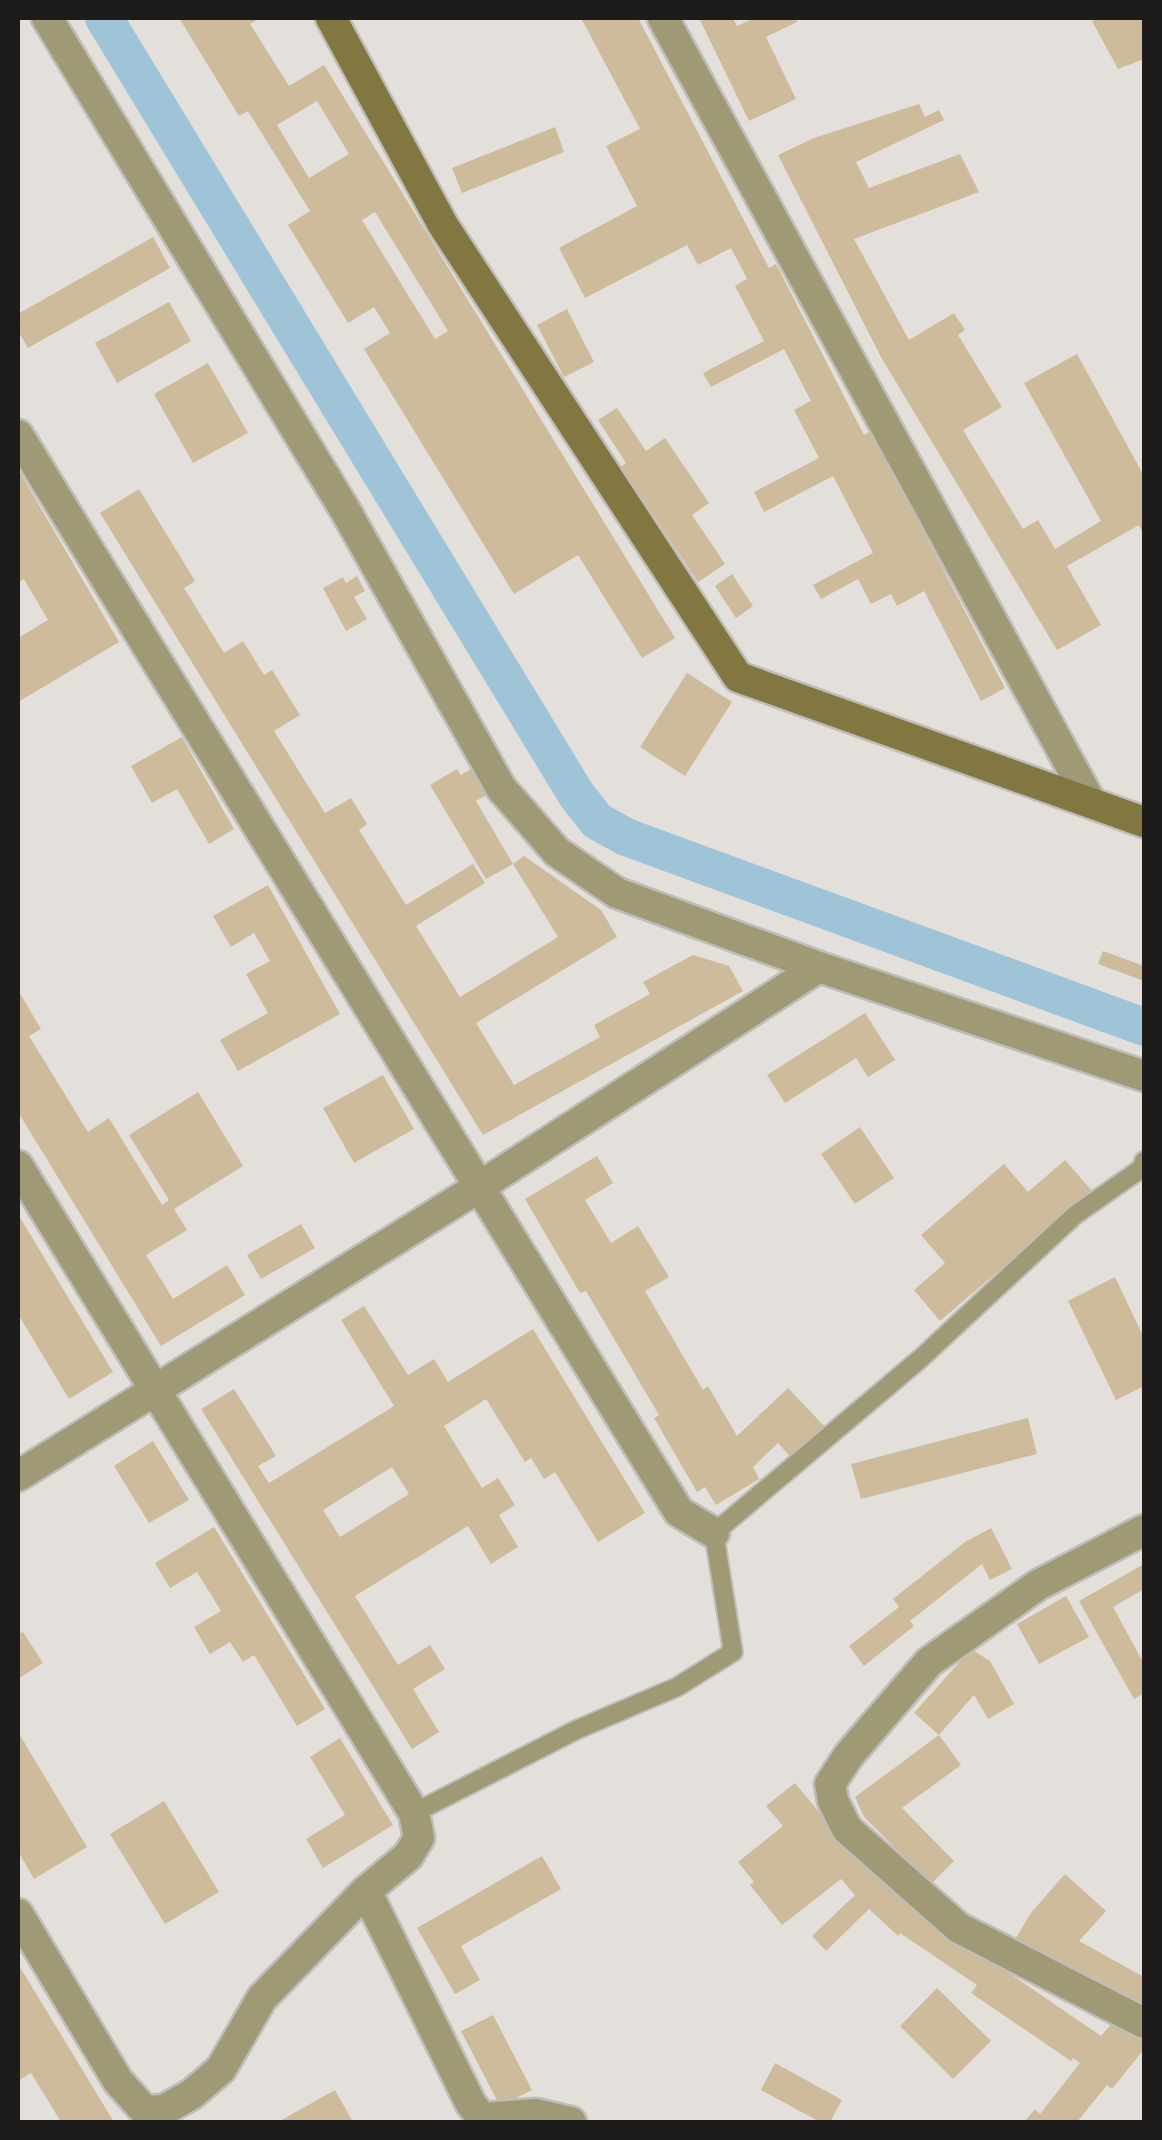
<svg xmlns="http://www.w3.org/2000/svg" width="1162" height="2140" font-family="'Fira Sans Condensed',sans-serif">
<rect width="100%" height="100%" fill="#e3e0db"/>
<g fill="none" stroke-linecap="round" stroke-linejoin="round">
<path stroke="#9fc4d8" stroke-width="38" d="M 104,18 L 576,794 L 597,821 L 626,837 L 1144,1027"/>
</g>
<path fill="#cdbb9b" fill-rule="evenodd" d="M 179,18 L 260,18 L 250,24 L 289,86 L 324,65 L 675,638 L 642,658 L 578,555 L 514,594 L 364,349 L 390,333 L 374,307 L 348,323 L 288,225 L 310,211 L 248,111 L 239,116 ZM 317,101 L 349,154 L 309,178 L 277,125 ZM 375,212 L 448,331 L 435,339 L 362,220 Z
M 581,18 L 638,18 L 769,268 L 776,264 L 864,435 L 871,431 L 1005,688 L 981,701 L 924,591 L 897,606 L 891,594 L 871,604 L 858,579 L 821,599 L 813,585 L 873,553 L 833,476 L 764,512 L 754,492 L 819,458 L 794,410 L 811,401 L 784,349 L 711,387 L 703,373 L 764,341 L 735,286 L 747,279 L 731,248 L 698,265 L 687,245 L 585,298 L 559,248 L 637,206 L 606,146 L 640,129 Z
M 699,18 L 733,18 L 737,26 L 755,18 L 794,18 L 797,22 L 766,37 L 796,99 L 749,121 Z
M 1100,18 L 1144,18 L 1144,59 L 1118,69 L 1092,21 Z
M 919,104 L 925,117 L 939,110 L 944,120 L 856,162 L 869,188 L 960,154 L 979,192 L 854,239 L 909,340 L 954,313 L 965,330 L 958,335 L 1002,407 L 963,430 L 1023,529 L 1038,520 L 1055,549 L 1101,521 L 1024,383 L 1077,354 L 1144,476 L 1144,535 L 1139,525 L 1067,566 L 1101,625 L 1057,650 L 881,357 L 778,155 L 814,138 Z
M 555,127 L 564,152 L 462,193 L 452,168 Z
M 153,237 L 170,268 L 28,348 L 18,331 L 18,314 Z
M 169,302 L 191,341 L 117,383 L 95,343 Z
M 567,309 L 594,362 L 564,377 L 537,325 Z
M 208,363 L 248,433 L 193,463 L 154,394 Z
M 617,408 L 646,451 L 665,438 L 709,503 L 692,515 L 725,564 L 698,582 L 621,467 L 626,463 L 598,420 Z
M 18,469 L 119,642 L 18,702 L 18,638 L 48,620 L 24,579 L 18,583 Z
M 139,489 L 195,581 L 184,588 L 224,653 L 243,641 L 264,675 L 272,670 L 300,715 L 274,731 L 325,813 L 351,798 L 367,824 L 359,830 L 406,905 L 473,864 L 485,883 L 416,926 L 460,997 L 558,937 L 513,864 L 486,879 L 430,785 L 457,769 L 461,775 L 475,767 L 490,793 L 476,801 L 513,864 L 524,856 L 601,910 L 617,937 L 476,1023 L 514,1085 L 600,1037 L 594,1025 L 650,994 L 643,982 L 693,955 L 729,966 L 743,991 L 483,1135 L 100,513 Z
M 732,574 L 753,606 L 736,618 L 715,586 Z
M 357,576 L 365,591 L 354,597 L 367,619 L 346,631 L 323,588 L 343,577 L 346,583 Z
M 687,673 L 732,702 L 685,776 L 640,747 Z
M 182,737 L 234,829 L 209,844 L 177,789 L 152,803 L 131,766 Z
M 268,885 L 340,1014 L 238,1071 L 220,1040 L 268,1013 L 246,974 L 270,961 L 254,933 L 231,947 L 213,916 Z
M 1103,951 L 1144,966 L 1144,981 L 1098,964 Z
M 18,990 L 41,1029 L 29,1036 L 88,1132 L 109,1118 L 162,1205 L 169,1200 L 129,1135 L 198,1092 L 243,1166 L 174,1209 L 187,1230 L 146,1255 L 173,1299 L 227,1265 L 245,1295 L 161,1346 L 18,1112 Z
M 865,1013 L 895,1060 L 868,1077 L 856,1058 L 785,1103 L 767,1075 Z
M 383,1075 L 414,1129 L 354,1163 L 323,1108 Z
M 860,1127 L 894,1178 L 855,1204 L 821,1154 Z
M 597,1156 L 613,1183 L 585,1200 L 611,1243 L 638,1226 L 669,1277 L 645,1291 L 703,1390 L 708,1386 L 737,1436 L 788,1388 L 829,1431 L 796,1463 L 778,1443 L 753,1467 L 759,1479 L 716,1505 L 705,1487 L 697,1492 L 654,1418 L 659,1415 L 586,1291 L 580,1293 L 525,1199 Z
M 1065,1160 L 1092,1191 L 940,1321 L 914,1290 L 945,1263 L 921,1235 L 1004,1164 L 1028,1192 Z
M 18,1214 L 113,1372 L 69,1399 L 18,1314 Z
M 301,1224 L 315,1248 L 261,1279 L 247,1255 Z
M 1115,1277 L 1144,1338 L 1144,1386 L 1116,1400 L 1068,1301 Z
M 364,1306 L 408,1375 L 434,1359 L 448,1382 L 533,1329 L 645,1513 L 598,1542 L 555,1472 L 544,1479 L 531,1458 L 525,1462 L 486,1399 L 444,1426 L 482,1488 L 498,1478 L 515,1505 L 499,1515 L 518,1547 L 491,1564 L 468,1526 L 355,1596 L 398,1665 L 430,1645 L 445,1669 L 413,1689 L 439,1732 L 412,1749 L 201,1409 L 234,1389 L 276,1456 L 258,1466 L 269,1483 L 394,1406 L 341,1320 ZM 392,1467 L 409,1494 L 340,1537 L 323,1510 Z
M 1028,1418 L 1037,1454 L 861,1499 L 851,1464 Z
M 153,1441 L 189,1500 L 149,1523 L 114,1466 Z
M 214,1527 L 325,1709 L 297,1726 L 254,1655 L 243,1662 L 230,1642 L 210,1654 L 194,1627 L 221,1611 L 197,1572 L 170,1588 L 155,1563 Z
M 991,1528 L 1012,1569 L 990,1580 L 982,1564 L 910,1621 L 914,1626 L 864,1666 L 849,1646 L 899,1607 L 893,1599 L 965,1542 Z
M 1144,1564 L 1144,1589 L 1113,1607 L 1144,1664 L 1144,1693 L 1134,1699 L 1079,1601 Z
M 1066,1596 L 1089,1637 L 1039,1664 L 1017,1624 Z
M 23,1632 L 43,1663 L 18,1679 L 18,1635 Z
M 971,1649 L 990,1661 L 1014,1704 L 988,1719 L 974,1695 L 939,1735 L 914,1713 Z
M 18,1732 L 87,1847 L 34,1879 L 18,1851 Z
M 939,1735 L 961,1765 L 902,1808 L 954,1861 L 931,1884 L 864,1817 L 855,1797 Z
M 340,1738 L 393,1825 L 323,1868 L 306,1839 L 345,1815 L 310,1757 Z
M 795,1783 L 828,1823 L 920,1912 L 1101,2036 L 1115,2020 L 1144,2043 L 1144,2049 L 1112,2089 L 1107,2085 L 1077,2122 L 1024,2122 L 1035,2109 L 1040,2114 L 1080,2063 L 1073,2058 L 1071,2061 L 971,1993 L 977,1985 L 900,1933 L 898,1936 L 869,1909 L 826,1951 L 812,1936 L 855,1895 L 841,1879 L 782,1925 L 750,1885 L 754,1882 L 738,1862 L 783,1826 L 766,1806 Z
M 164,1801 L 219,1892 L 165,1924 L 110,1834 Z
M 542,1856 L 561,1889 L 461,1946 L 480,1980 L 455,1994 L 417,1928 Z
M 1065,1874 L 1106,1911 L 1079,1941 L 1144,1977 L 1144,2014 L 1015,1940 L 1030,1914 Z
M 18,1964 L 43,2005 L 114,2122 L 61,2122 L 31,2073 L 18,2081 Z
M 937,1988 L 991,2041 L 953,2079 L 900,2026 Z
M 493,2015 L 532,2090 L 500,2106 L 461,2031 Z
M 775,2063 L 842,2100 L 830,2122 L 820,2122 L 761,2090 Z
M 335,2090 L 353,2122 L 278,2122 Z"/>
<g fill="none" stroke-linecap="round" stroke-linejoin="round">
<defs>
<path id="lane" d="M 414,1813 L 576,1730 L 677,1687 L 733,1652 L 714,1533 L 920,1359 L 1075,1215 L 1142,1168 L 1144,1161"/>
<path id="street" d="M 47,18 L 345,510 L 501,788 L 557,852 L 617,893 L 819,967 L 1144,1076
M 663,18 L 1091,803
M 18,435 L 679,1512 L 714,1533
M 18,1166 L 414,1813 L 419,1838 L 408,1856 L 366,1891 L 262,1998 L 221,2069 L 192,2094 L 164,2110 L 145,2111 L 118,2081 L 18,1914
M 18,1476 L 479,1187 L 819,967
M 1144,1530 L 1038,1585 L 929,1662 L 849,1755 L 830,1784 L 833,1801 L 847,1829 L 959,1928 L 1144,2023
M 366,1891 L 471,2104 L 482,2118 L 536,2114 L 571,2122"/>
<path id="secondary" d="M 331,18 L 443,225 L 738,677 L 1144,822"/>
</defs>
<use href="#lane" stroke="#bfbdb8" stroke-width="22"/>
<use href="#street" stroke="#bfbdb8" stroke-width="35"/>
<use href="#secondary" stroke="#bfbdb8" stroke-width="35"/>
<use href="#lane" stroke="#a09976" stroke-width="18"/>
<use href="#street" stroke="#a09976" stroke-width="30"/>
<use href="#secondary" stroke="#827641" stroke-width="30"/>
</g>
<rect width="1162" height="2140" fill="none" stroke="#1d1c1a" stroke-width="40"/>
</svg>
